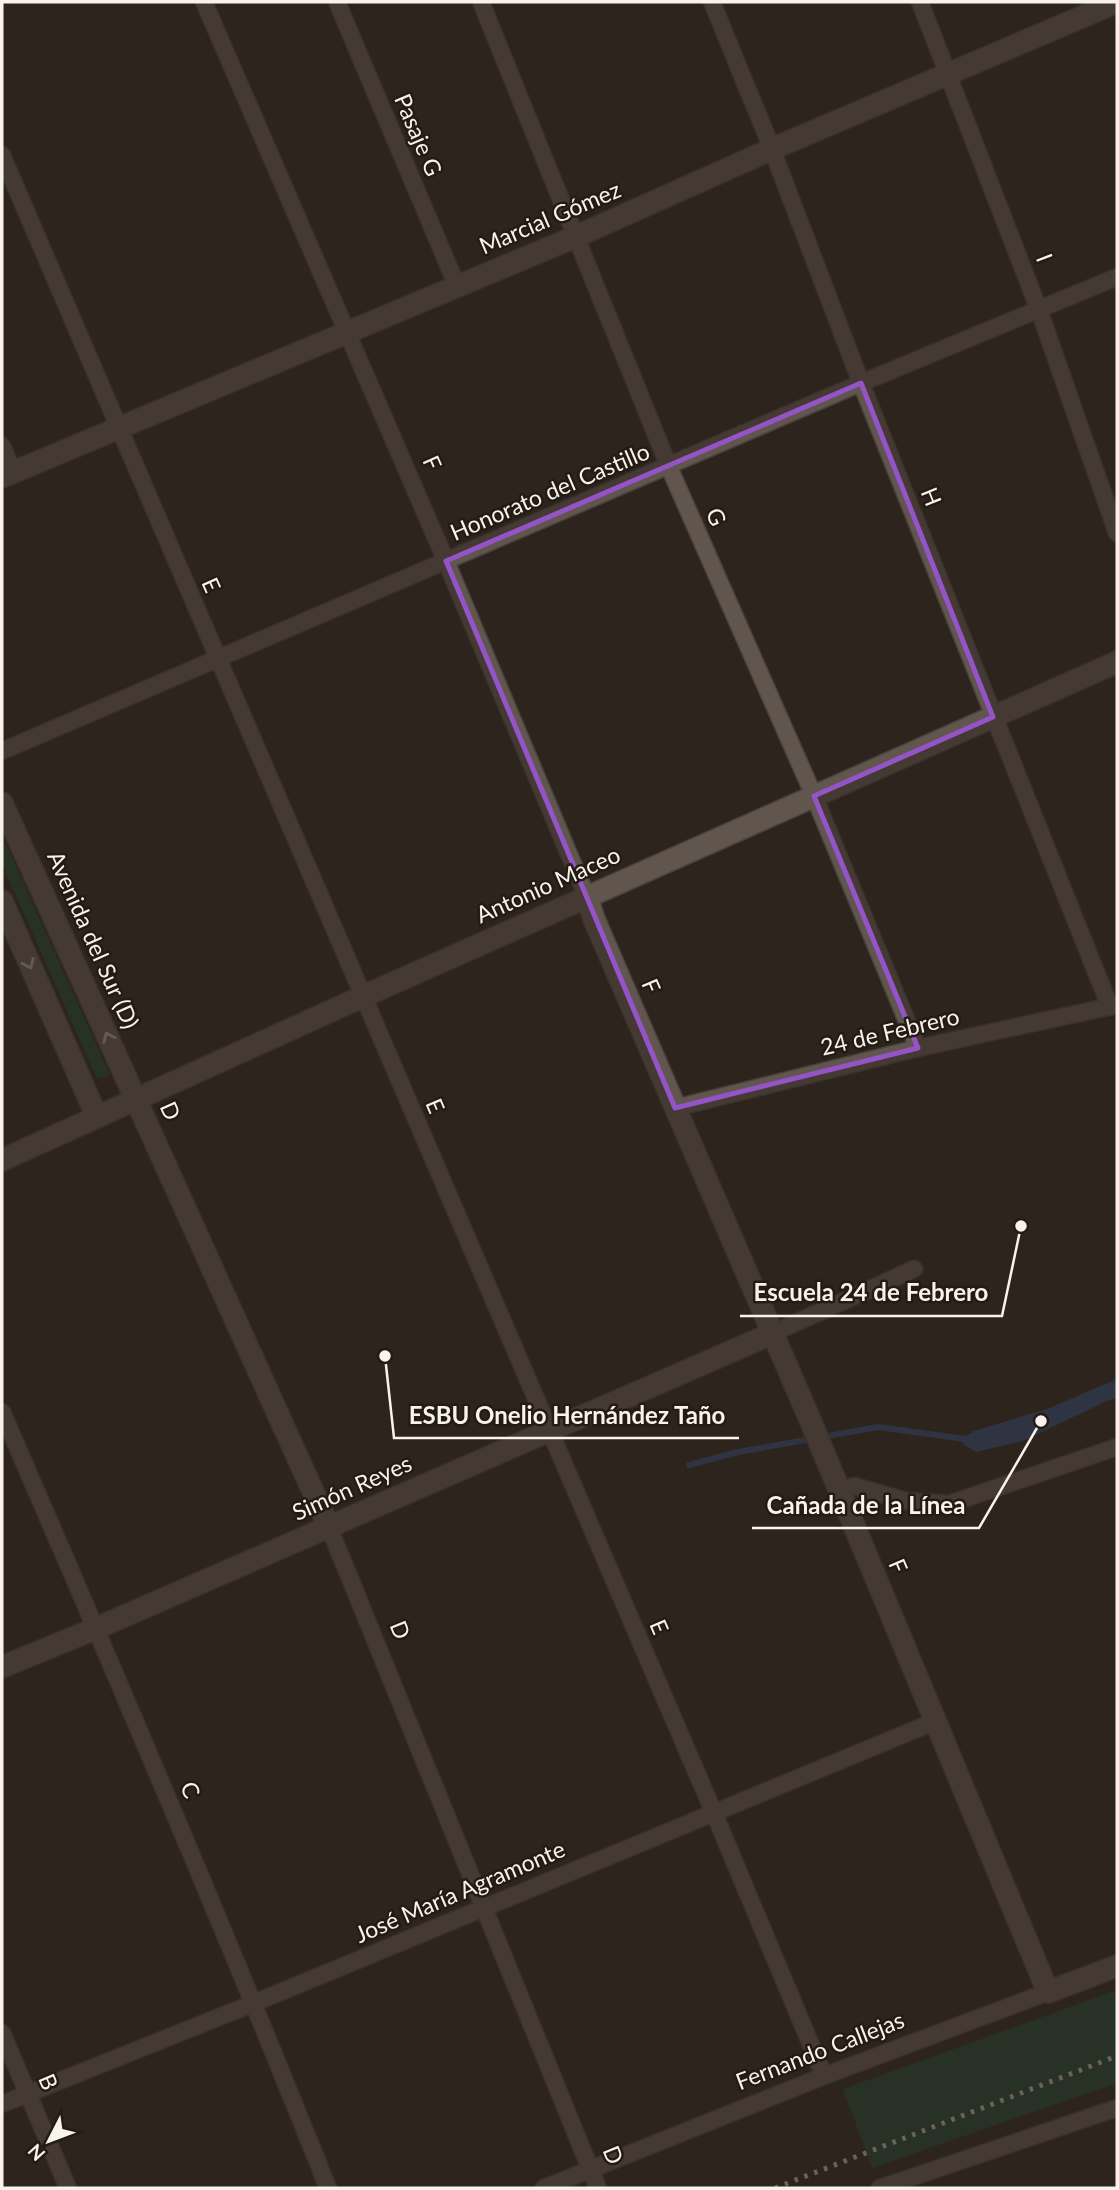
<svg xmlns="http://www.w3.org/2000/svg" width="1119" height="2190" font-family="Lato,sans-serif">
<rect width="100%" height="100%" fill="#2e241e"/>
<path fill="#224030" d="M 2,835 L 110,1075 L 97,1079 L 2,864 Z
M 1117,1990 L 1117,2083 L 872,2168 L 843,2089 Z"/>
<path fill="#30476d" d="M 1117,1379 L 1117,1398 L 1109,1400 L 1023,1441 L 976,1452 L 963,1444 L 966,1436 L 974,1431 L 1047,1409 Z"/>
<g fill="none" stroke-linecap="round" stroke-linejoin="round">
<path stroke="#30476d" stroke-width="6" d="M 689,1465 L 738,1452 L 878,1427 L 972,1440"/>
<defs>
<path id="minor" d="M 204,2 L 446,561 L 587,897
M 337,2 L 457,286
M 481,2 L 669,467 L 814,796 L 918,1048
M 712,2 L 772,149 L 861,383 L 1110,1007
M 920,2 L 1039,310 L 1117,533
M 2,155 L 714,1813 L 824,2076
M 2,446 L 13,472
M 2,751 L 861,383 L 1117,277
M 675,1108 L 918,1048 L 1117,1005
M 771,1334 L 914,1269
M 2,1412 C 114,1669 224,1927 328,2188
M 838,1492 L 854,1486 L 906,1501 L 949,1504 L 1117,1447
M 329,1527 L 598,2188
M 2,2033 L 68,2188
M 2,2104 L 254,2003 L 936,1721
M 544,2188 L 824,2076 L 1048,1992
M 880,2188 L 1117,2108"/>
<path id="tertiary" d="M 2,477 L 575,237 L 772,149 L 1117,2
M 2,803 L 329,1527
M 587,897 L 594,919 L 811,1422 L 1048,1992 L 1117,1966
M 2,901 L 97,1117
M 2,1667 L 97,1628 L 771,1334"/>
<path id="secondary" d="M 2,1160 L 364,996 L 1117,662"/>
</defs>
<use href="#minor" stroke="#48403b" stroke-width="19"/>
<use href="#tertiary" stroke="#48403b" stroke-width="24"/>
<use href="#secondary" stroke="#48403b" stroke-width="24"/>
<use href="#minor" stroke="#60564e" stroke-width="16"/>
<use href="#tertiary" stroke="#60564e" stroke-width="21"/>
<use href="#secondary" stroke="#60564e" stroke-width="21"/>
<path stroke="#b5aea9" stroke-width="5" stroke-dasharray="3.5 7" stroke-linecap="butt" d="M 775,2188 L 1117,2056"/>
</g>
<defs><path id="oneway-chevron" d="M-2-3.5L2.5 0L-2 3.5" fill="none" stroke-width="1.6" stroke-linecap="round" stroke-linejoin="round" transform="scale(1.75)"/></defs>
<g stroke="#a59d96">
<use href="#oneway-chevron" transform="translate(29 964) rotate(66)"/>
<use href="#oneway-chevron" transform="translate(108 1037) rotate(-114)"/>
</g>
<path d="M0 0H1119V2190H0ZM 861,383 L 993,717 L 814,796 L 918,1048 L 675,1108 L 446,561 Z" fill="#2e241e" fill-opacity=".55" fill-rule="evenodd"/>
<path fill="none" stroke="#9454c8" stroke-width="5" stroke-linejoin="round" d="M 861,383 L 993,717 L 814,796 L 918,1048 L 675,1108 L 446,561 Z"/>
<g text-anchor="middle" stroke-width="5" stroke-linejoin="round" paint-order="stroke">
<g font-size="23" fill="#f9f3ee" stroke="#241b15">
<text transform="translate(418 135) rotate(67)" y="8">Pasaje G</text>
<text transform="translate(550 218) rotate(-23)" y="8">Marcial Gómez</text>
<text transform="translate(1044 258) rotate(69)" y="8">I</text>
<text transform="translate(432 463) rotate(66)" y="8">F</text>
<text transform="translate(550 492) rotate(-23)" y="8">Honorato del Castillo</text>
<text transform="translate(931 497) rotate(68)" y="8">H</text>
<text transform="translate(716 517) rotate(66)" y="8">G</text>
<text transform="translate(211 585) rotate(66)" y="8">E</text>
<text transform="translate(548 885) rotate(-24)" y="8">Antonio Maceo</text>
<text transform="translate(93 940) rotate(66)" y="8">Avenida del Sur (D)</text>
<text transform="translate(651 986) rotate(67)" y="8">F</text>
<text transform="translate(890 1032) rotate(-13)" y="8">24 de Febrero</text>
<text transform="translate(435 1106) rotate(67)" y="8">E</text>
<text transform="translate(170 1111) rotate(66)" y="8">D</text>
<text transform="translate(352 1488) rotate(-24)" y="8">Simón Reyes</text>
<text transform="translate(898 1566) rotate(67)" y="8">F</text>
<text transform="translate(659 1627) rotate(67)" y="8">E</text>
<text transform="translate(400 1630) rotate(68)" y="8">D</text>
<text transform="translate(190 1790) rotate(67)" y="8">C</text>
<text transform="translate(460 1892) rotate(-23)" y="8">José María Agramonte</text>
<text transform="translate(820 2051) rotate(-21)" y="8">Fernando Callejas</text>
<text transform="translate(48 2082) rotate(67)" y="8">B</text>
<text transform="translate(613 2155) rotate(68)" y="8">D</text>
</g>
</g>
<path fill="none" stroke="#f9f3ee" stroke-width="2.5" d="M1021 1226L1002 1316H740M385 1356L394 1438H739M1041 1421L979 1528H752"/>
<g fill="#f9f3ee" stroke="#241b15" stroke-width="2.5">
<circle cx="1021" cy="1226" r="7"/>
<circle cx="385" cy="1356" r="7"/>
<circle cx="1041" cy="1421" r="7"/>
</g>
<g font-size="24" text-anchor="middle" font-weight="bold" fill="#f9f3ee" stroke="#241b15" stroke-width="5" stroke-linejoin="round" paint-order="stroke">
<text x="871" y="1301">Escuela 24 de Febrero</text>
<text x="567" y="1424">ESBU Onelio Hernández Taño</text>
<text x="866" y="1514">Cañada de la Línea</text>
</g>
<rect width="1119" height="2190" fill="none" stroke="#f9f3ee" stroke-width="7"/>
<g transform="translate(49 2141) rotate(228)" stroke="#241b15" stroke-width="5" paint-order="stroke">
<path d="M0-5L12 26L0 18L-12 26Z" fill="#f9f3ee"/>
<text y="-10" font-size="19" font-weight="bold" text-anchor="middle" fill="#f9f3ee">N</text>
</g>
</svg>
